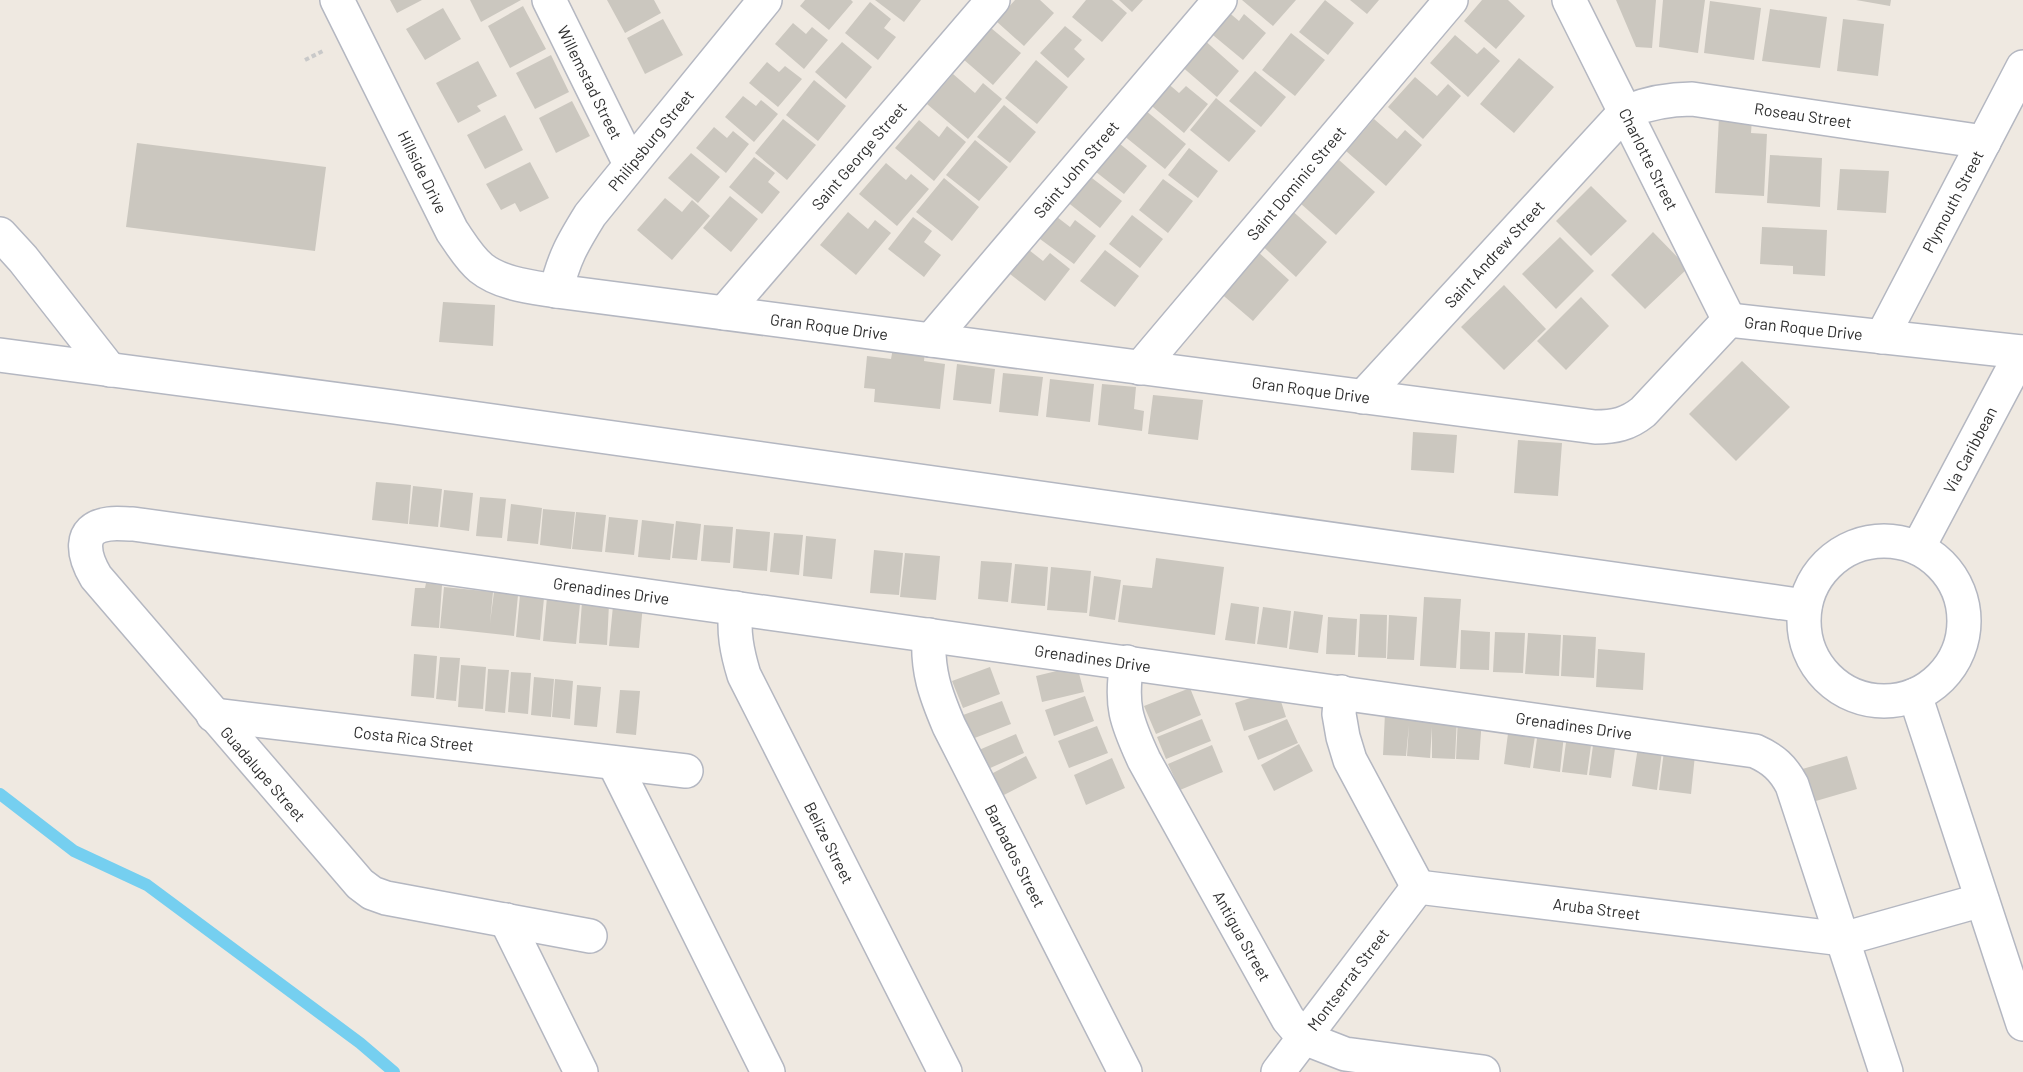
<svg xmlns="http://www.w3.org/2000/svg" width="2023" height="1072" font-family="Barlow,sans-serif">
<rect width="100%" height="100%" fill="#efe9e1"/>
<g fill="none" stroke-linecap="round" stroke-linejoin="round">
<path stroke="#75cff0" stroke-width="12" d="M 0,794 L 74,851 L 147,885 L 360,1043 L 394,1072"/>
</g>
<path fill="#cbc7bf" d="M 390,0 L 422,0 L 397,13 Z
M 470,0 L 521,0 L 481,22 Z
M 607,0 L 654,0 L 661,13 L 625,33 Z
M 805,0 L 851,0 L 853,2 L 829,30 L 800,6 Z
M 875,0 L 921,0 L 904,22 Z
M 1015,0 L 1040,0 L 1054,13 L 1024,46 L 996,21 Z
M 1086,0 L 1112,0 L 1127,13 L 1102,42 L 1072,17 Z
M 1119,0 L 1143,0 L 1132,12 Z
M 1242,0 L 1296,0 L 1273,26 Z
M 1325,0 L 1354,23 L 1328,55 L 1299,32 Z
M 1350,0 L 1379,0 L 1367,14 Z
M 1482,0 L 1508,0 L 1525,16 L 1496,49 L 1464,21 Z
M 1616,0 L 1656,0 L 1652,48 L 1636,47 Z
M 1663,0 L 1705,0 L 1698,53 L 1659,47 Z
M 1856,0 L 1891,0 L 1890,6 Z
M 1710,1 L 1761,8 L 1754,60 L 1704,53 Z
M 870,2 L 891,19 L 884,28 L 896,37 L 878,60 L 845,33 Z
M 523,6 L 546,49 L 510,68 L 488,26 Z
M 443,8 L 461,39 L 425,60 L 406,29 Z
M 1770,9 L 1827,17 L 1820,68 L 1762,61 Z
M 1226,10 L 1239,21 L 1244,14 L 1266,33 L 1243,60 L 1208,31 Z
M 663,19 L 683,55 L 645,74 L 627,38 Z
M 1843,19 L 1884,24 L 1878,76 L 1837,71 Z
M 793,23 L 806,34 L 812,27 L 828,40 L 804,69 L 775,44 Z
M 1065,26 L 1082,40 L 1074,49 L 1085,59 L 1068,78 L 1040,53 Z
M 991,28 L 1021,53 L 993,85 L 963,59 Z
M 1291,33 L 1325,60 L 1295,96 L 1262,70 Z
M 1455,35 L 1477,54 L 1484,47 L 1500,61 L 1468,97 L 1430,63 Z
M 1202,38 L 1239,71 L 1217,97 L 1180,65 Z
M 842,42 L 872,67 L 846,99 L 815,72 Z
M 551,55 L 569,92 L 535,109 L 516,73 Z
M 1519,58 L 1554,87 L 1514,133 L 1480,104 Z
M 1036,60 L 1068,87 L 1037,124 L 1005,98 Z
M 478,61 L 497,96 L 477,106 L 481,111 L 458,123 L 436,83 Z
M 767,62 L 779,72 L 785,66 L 802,79 L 778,107 L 749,83 Z
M 1255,71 L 1286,97 L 1261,127 L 1229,101 Z
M 953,74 L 975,93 L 983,83 L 1002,99 L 968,139 L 927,104 Z
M 1415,77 L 1437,96 L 1448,84 L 1461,96 L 1423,139 L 1388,107 Z
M 814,80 L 846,106 L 818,141 L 786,115 Z
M 1165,81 L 1179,93 L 1186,86 L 1208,104 L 1184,133 L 1147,102 Z
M 743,96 L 756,106 L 761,100 L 778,114 L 754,142 L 725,117 Z
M 1216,98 L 1256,131 L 1229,162 L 1190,130 Z
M 572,101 L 590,136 L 556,153 L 539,118 Z
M 1004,105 L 1036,132 L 1010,163 L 977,137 Z
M 1145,110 L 1186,144 L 1165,169 L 1123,135 Z
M 505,115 L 523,150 L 485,169 L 467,135 Z
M 1719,117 L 1752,119 L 1751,133 L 1767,134 L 1764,196 L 1715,193 Z
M 783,119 L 816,145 L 787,180 L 755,153 Z
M 1374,119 L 1397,139 L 1405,130 L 1422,145 L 1386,186 L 1346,151 Z
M 919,120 L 939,137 L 947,126 L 966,142 L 934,181 L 895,148 Z
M 714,127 L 727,138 L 733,131 L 749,144 L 726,173 L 696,148 Z
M 1114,139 L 1147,166 L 1124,194 L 1091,168 Z
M 975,140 L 1008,167 L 979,201 L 946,175 Z
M 137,143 L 326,167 L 315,251 L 126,227 Z
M 1189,148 L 1218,171 L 1198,198 L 1168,175 Z
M 691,153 L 720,177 L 698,203 L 668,178 Z
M 1770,155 L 1822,158 L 1820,207 L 1767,203 Z
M 754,157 L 775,173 L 768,182 L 780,192 L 762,214 L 729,187 Z
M 1339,160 L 1375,192 L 1336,235 L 1300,203 Z
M 530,162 L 549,198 L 520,212 L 515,203 L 501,210 L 486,184 Z
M 886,163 L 906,180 L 911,174 L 929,189 L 897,226 L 859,194 Z
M 1840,169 L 1889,171 L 1886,213 L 1837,210 Z
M 1088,175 L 1122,201 L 1100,228 L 1066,201 Z
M 944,178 L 979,207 L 952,241 L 916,212 Z
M 1163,179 L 1193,201 L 1168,233 L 1139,210 Z
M 1591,186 L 1627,221 L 1591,256 L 1556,221 Z
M 730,196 L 758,219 L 731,252 L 703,228 Z
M 665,198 L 682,212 L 692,200 L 710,216 L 672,260 L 637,230 Z
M 1288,207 L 1327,242 L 1296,277 L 1257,241 Z
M 848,212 L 868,229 L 875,220 L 891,233 L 856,275 L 820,245 Z
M 1132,215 L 1163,239 L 1140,268 L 1109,244 Z
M 913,217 L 932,231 L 924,242 L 941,255 L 924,277 L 888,249 Z
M 1057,217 L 1070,227 L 1075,220 L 1096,236 L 1074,264 L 1040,239 Z
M 1762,227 L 1827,230 L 1825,276 L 1793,274 L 1793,266 L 1760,264 Z
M 1653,232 L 1688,268 L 1645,309 L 1611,275 Z
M 1560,237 L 1594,271 L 1556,309 L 1522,274 Z
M 1029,250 L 1043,261 L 1050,253 L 1070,269 L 1045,301 L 1010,274 Z
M 1105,250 L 1139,276 L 1115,307 L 1080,281 Z
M 1256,250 L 1289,280 L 1253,321 L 1218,291 Z
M 1504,285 L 1546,329 L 1504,370 L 1461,327 Z
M 1581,297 L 1609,326 L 1566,370 L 1537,341 Z
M 443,302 L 495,305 L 493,346 L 439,342 Z
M 893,348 L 925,352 L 924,361 L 945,364 L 940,409 L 874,402 L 875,389 L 864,388 L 867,356 L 891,359 Z
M 1742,361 L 1790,407 L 1736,461 L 1689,414 Z
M 957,364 L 995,369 L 991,404 L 953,400 Z
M 1003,373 L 1043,377 L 1038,416 L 999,412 Z
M 1050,379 L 1094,384 L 1090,422 L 1046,417 Z
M 1102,384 L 1136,387 L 1134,409 L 1144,411 L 1142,431 L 1098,425 Z
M 1153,395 L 1203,400 L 1198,440 L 1148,434 Z
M 1413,432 L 1457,435 L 1454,473 L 1411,470 Z
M 1518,440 L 1562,443 L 1558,496 L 1514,493 Z
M 376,482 L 411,485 L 408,524 L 372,520 Z
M 413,486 L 442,489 L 438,527 L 409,524 Z
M 444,490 L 473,493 L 469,531 L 440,527 Z
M 480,497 L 506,499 L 502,538 L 476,536 Z
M 511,504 L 542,508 L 538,544 L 507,541 Z
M 543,509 L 575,512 L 571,549 L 540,545 Z
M 576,512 L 606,515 L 602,552 L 572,549 Z
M 609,517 L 638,520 L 634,555 L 605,552 Z
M 642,520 L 674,524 L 670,560 L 638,557 Z
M 676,521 L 701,524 L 697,560 L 672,558 Z
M 704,525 L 733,527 L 730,563 L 701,561 Z
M 736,529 L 770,532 L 767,571 L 733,568 Z
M 774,533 L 803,535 L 799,575 L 770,572 Z
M 806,536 L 836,539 L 832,579 L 803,576 Z
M 874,550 L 903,553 L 899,595 L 870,593 Z
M 905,553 L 940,556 L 936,600 L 900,597 Z
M 1156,558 L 1224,567 L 1215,635 L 1118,622 L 1123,585 L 1152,588 Z
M 981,561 L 1012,563 L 1008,602 L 978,599 Z
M 1015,564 L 1048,567 L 1045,606 L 1011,603 Z
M 1051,567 L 1091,571 L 1087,613 L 1047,610 Z
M 1094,576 L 1121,580 L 1115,620 L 1089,616 Z
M 426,583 L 442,585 L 439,628 L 411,626 L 415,588 L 425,588 Z
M 444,587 L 493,592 L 490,623 L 494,592 L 518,595 L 514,636 L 440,628 Z
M 520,595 L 544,598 L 540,640 L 516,637 Z
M 547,597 L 568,599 L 568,602 L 580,604 L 576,644 L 543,641 Z
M 1424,597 L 1461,599 L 1456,668 L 1420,666 Z
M 582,602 L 609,604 L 607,645 L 579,643 Z
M 1231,603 L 1259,607 L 1255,644 L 1225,640 Z
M 643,604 L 639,648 L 609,646 L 613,606 Z
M 1263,607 L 1291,611 L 1287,648 L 1257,644 Z
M 1294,611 L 1323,615 L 1318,653 L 1289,649 Z
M 1360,614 L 1387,615 L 1386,658 L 1358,657 Z
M 1389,615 L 1417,617 L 1414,660 L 1387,659 Z
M 1328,617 L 1357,619 L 1355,655 L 1326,654 Z
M 1461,630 L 1490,632 L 1489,670 L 1460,669 Z
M 1495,632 L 1525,633 L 1523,673 L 1493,672 Z
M 1528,633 L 1561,635 L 1559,676 L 1525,674 Z
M 1563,635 L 1596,637 L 1594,678 L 1561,676 Z
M 1598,649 L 1645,653 L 1643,690 L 1596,687 Z
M 414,654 L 437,656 L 434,698 L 411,696 Z
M 440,657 L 460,658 L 456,701 L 436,699 Z
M 461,665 L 486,667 L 483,709 L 458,707 Z
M 1077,666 L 1084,692 L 1042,702 L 1036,676 Z
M 990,667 L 1000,694 L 963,708 L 952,681 Z
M 488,669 L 509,670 L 505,713 L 485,711 Z
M 511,672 L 531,673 L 528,714 L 508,712 Z
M 534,677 L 554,679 L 551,717 L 531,715 Z
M 555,679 L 573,681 L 570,719 L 552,717 Z
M 577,685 L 601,687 L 597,727 L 574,725 Z
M 1190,688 L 1201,715 L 1156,734 L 1144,706 Z
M 1277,689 L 1286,717 L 1244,731 L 1235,703 Z
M 620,690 L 640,691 L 636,735 L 616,733 Z
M 1085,696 L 1094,721 L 1054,736 L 1045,710 Z
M 1002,701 L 1011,724 L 972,739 L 963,715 Z
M 1385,713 L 1457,717 L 1455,759 L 1432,758 L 1432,727 L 1430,758 L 1407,756 L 1409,725 L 1406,756 L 1383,755 Z
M 1458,717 L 1482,719 L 1479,760 L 1456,759 Z
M 1202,719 L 1211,741 L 1166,759 L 1157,737 Z
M 1287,719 L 1298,743 L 1258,760 L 1248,736 Z
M 1097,726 L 1108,753 L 1069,768 L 1058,741 Z
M 1509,726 L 1536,730 L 1530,768 L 1504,764 Z
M 1538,731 L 1564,735 L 1560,772 L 1533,768 Z
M 1016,734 L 1024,753 L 988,769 L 979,750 Z
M 1567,735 L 1592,738 L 1587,775 L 1562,772 Z
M 1594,738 L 1616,741 L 1611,778 L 1589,775 Z
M 1299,744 L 1313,771 L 1274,791 L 1261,765 Z
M 1212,745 L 1223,772 L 1180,790 L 1168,764 Z
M 1638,747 L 1662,751 L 1657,790 L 1632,786 Z
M 1664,751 L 1695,755 L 1691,794 L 1659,790 Z
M 1026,756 L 1037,778 L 1002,796 L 991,774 Z
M 1847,756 L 1857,789 L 1809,803 L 1799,770 Z
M 1112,758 L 1125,788 L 1086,805 L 1074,775 Z"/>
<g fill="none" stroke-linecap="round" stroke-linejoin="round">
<defs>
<g id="minor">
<path id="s1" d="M 337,0 L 452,231 C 461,244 469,258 481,268 C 501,284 532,287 556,291 L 1595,427 C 1615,427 1628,424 1643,412 L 1729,320"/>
<path id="s2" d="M 549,0 L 630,164"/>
<path id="s3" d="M 1569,0 L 1729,320"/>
<path d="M 0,234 L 23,259 L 110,370"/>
<path id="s4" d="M 556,291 C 564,258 572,244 590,215 L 765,0"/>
<path id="s5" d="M 724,313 L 993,0"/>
<path id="s6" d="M 1729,320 L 2023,352"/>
<path id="s7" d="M 1882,337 L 2023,67"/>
<path id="s8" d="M 931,340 L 1220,0"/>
<path d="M 0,355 L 394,407 L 1805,606"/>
<path id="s9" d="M 1140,368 L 1451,0"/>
<path id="s10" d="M 1363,397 L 1625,112 C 1648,103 1668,99 1692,99 L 1984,142"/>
<circle cx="1884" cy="621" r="80"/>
<path id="s11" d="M 1918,548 L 2022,352"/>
<path id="s12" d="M 736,608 C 733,632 737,652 744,675 L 945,1072"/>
<path id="s13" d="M 929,635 C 927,671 935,693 949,726 L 1125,1072"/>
<path id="s14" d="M 1127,662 C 1120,705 1126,721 1144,760 L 1288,1019 L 1304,1038 L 1345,1054 L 1483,1072"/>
<path d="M 1341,692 L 1339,714 L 1343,737 L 1350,760 L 1418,887"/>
<path d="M 1915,695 L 2023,1024"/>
<path id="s15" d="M 213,715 L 686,771"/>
<path d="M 614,763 L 768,1072"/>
<path id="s16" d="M 1418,887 L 1843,939 L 1982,900"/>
<path d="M 506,920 L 581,1072"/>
<path id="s17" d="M 590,936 L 386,898 L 372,893 L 360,884 L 96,577 C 84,557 76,528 109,524 C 116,523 125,524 133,524 L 1755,751 C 1773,759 1783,768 1792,785 L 1886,1072"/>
<path id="s18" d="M 1278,1072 L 1418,887"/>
</g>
</defs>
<use href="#minor" stroke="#b4b7c1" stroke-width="36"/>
<path stroke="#c9c9c9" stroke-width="4" stroke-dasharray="4.5 3" stroke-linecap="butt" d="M 305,60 L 323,51"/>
<use href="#minor" stroke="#fff" stroke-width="33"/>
</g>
<g text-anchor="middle" stroke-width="6" stroke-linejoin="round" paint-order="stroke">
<g font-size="16" fill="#2e2e2e" stroke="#fff">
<text dy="6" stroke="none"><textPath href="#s2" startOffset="92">Willemstad Street</textPath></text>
<text dy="6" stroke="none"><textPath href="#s10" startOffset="568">Roseau Street</textPath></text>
<text dy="6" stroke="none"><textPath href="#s4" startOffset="180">Philipsburg Street</textPath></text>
<text dy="6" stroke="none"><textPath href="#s5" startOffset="207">Saint George Street</textPath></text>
<text dy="6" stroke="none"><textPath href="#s3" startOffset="178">Charlotte Street</textPath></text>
<text dy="6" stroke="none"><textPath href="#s8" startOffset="224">Saint John Street</textPath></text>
<text dy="6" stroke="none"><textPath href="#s1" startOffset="192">Hillside Drive</textPath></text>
<text dy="6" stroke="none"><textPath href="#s9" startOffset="242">Saint Dominic Street</textPath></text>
<text dy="6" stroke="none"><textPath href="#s7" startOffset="153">Plymouth Street</textPath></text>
<text dy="6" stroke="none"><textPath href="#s10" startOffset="194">Saint Andrew Street</textPath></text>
<text dy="6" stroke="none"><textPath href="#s1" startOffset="660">Gran Roque Drive</textPath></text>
<text dy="6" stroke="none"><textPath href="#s6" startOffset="75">Gran Roque Drive</textPath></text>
<text dy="6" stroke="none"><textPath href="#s1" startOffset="1146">Gran Roque Drive</textPath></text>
<text dy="6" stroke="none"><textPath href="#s11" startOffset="111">Via Caribbean</textPath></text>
<text dy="6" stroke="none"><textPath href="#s17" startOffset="1218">Grenadines Drive</textPath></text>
<text dy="6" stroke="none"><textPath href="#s17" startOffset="1704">Grenadines Drive</textPath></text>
<text dy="6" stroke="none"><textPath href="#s17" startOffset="2190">Grenadines Drive</textPath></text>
<text dy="6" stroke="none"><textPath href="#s15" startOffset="202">Costa Rica Street</textPath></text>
<text transform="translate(263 774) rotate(49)" y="6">Guadalupe Street</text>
<text dy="6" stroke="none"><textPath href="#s12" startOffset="256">Belize Street</textPath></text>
<text dy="6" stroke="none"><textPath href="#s13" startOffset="240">Barbados Street</textPath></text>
<text dy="6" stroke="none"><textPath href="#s16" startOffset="180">Aruba Street</textPath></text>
<text dy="6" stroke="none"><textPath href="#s14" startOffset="303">Antigua Street</textPath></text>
<text dy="6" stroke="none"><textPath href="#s18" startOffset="116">Montserrat Street</textPath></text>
</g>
</g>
</svg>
